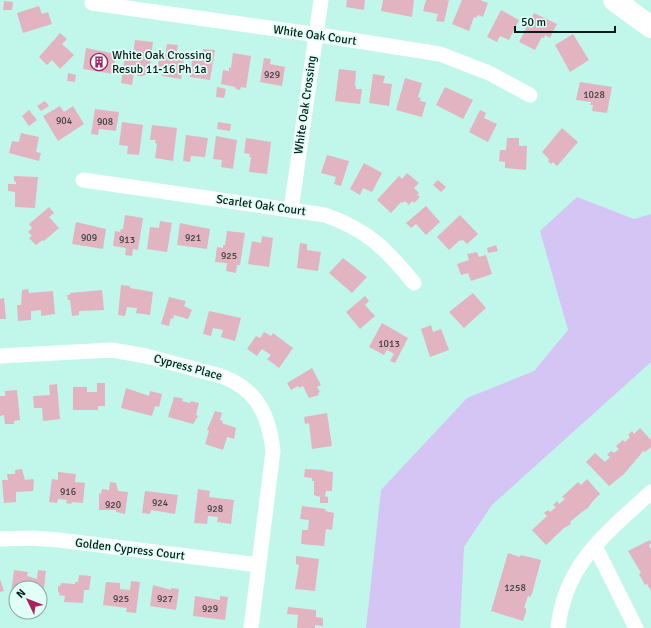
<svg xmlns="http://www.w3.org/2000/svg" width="651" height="628" font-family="Signika,sans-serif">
<rect width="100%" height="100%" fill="#c1f7ea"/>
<path fill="#d4c5f4" d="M 577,197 L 634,219 L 651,214 L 651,362 L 492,505 L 464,547 L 460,628 L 366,628 L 381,490 L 467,398 L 534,371 L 568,330 L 540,231 Z"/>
<path fill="#e2b3c1" d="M 347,0 L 365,0 L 364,10 L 346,7 Z
M 383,0 L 414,0 L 412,17 L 381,11 Z
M 426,0 L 449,0 L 444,22 L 436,21 L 438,14 L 423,11 Z
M 462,0 L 480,0 L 488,3 L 483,17 L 478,15 L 476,18 L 474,17 L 469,31 L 452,24 Z
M 4,1 L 13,2 L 12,10 L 3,10 Z
M 39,6 L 42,14 L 48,12 L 52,24 L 23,33 L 17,13 Z
M 501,10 L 519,20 L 509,40 L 500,36 L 497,42 L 487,37 Z
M 534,13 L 557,24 L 550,38 L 545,35 L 544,38 L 542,37 L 535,50 L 519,42 Z
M 60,33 L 67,39 L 62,44 L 74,55 L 60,69 L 52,60 L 47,65 L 39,57 Z
M 573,34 L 589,60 L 570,72 L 555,45 Z
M 135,40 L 153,42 L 149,74 L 142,76 L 138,76 L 136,72 L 134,72 L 132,85 L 121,83 L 125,56 L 131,57 L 131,54 L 133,54 Z
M 167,44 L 178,45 L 177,51 L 185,52 L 181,79 L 162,76 L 163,67 L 158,66 L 159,54 L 165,55 Z
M 86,48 L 116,54 L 113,74 L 83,69 Z
M 203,49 L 215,50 L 210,80 L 190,77 L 193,54 L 202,55 Z
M 233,53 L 251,56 L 246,88 L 241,87 L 240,90 L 236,89 L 235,87 L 221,84 L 223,70 L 229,71 L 229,67 L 231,68 Z
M 264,58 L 271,59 L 270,64 L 285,67 L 282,86 L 260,82 Z
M 339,69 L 356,71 L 355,86 L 356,86 L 356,89 L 362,89 L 360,104 L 335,101 Z
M 68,73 L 76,75 L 75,82 L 67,81 Z
M 373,74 L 385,76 L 383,83 L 392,84 L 389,106 L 369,103 Z
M 405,78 L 422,83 L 418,97 L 421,98 L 420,101 L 426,102 L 422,117 L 396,110 Z
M 580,82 L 612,87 L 607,113 L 592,111 L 593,105 L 590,105 L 591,102 L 576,100 Z
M 217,87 L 226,89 L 224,98 L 216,97 Z
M 445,87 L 473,100 L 463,119 L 436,105 Z
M 45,101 L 49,106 L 41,111 L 37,106 Z
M 60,106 L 64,112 L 73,106 L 84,124 L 58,141 L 43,116 Z
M 95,109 L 119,112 L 116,131 L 99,129 L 98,135 L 91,134 Z
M 29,110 L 37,120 L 29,126 L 22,116 Z
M 480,110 L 486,113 L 484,118 L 497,124 L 488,142 L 469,132 Z
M 122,122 L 143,125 L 139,155 L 127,154 L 128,146 L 119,145 Z
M 218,122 L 231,124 L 230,131 L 217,129 Z
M 152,125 L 177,128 L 173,161 L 155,158 L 157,144 L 155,143 L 156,140 L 150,140 Z
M 562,128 L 578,142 L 557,166 L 553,162 L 551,164 L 548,161 L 549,159 L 542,152 Z
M 21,133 L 39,137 L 36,152 L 41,153 L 39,161 L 9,153 L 12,141 L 19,142 Z
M 186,135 L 208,138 L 205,157 L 191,156 L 190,162 L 183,161 Z
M 216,136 L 237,140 L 233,169 L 221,167 L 222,160 L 213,159 Z
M 246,138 L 271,142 L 267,174 L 249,172 L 251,157 L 249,157 L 250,154 L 244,153 Z
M 507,138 L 519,138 L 519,146 L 527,146 L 526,170 L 505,168 L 505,162 L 499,161 L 500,150 L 506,150 Z
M 327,155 L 349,161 L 341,186 L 334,184 L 336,177 L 321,173 Z
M 364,163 L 382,173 L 372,192 L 363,188 L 360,195 L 350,189 Z
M 407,173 L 419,183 L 414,188 L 419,193 L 417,195 L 420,197 L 414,203 L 412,201 L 409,205 L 405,201 L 402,203 L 401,202 L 391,213 L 377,200 L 399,176 L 402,179 Z
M 14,176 L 38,177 L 35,208 L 15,207 L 15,192 L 8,191 L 8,184 L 16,184 L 16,182 L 14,181 Z
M 438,180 L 446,187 L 441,192 L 433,185 Z
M 426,206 L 440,222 L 426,235 L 416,224 L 411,228 L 406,223 Z
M 49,207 L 54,213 L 49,217 L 59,228 L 44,241 L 43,240 L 36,245 L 29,238 L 32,236 L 28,232 L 32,228 L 29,224 Z
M 125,215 L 143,218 L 138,250 L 133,249 L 132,256 L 125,255 L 126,248 L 113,246 L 115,231 L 120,232 L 121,229 L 123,229 Z
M 460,215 L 478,234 L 467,244 L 463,240 L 461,241 L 460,240 L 449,250 L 437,237 Z
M 160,221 L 172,223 L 167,252 L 147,249 L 150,227 L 159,228 Z
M 76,222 L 106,229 L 103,249 L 72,244 Z
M 180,223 L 210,229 L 207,249 L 177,245 Z
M 227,231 L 245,233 L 240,265 L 237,265 L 236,273 L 226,271 L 227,263 L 215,262 L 217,247 L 223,248 L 223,245 L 225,245 Z
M 262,236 L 273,238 L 269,267 L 248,264 L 252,241 L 261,243 Z
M 300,243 L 307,244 L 307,250 L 321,252 L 318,271 L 297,268 Z
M 496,245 L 498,251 L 488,253 L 487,248 Z
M 477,252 L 479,257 L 486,255 L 492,274 L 471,281 L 468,273 L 461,275 L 457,264 L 469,260 L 467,254 Z
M 343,258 L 367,277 L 352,293 L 329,273 Z
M 121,285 L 130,286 L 130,288 L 153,292 L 150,315 L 136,313 L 137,308 L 127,307 L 125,316 L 118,315 Z
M 28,289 L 29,293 L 53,291 L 55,314 L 41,316 L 41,310 L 31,311 L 31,320 L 18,321 L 17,305 L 21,305 L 22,290 Z
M 102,290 L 104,310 L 79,311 L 79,315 L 72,316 L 70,300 L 68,300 L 67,295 L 70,295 L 70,293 Z
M 473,293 L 486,308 L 464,328 L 449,312 Z
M 365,296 L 369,301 L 365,305 L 375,316 L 360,329 L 346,312 Z
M 169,297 L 186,301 L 184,306 L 192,310 L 188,319 L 174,315 L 173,319 L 171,318 L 169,326 L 161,324 Z
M 4,298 L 6,319 L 0,319 L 0,299 Z
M 209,311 L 241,318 L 235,341 L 221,337 L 223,330 L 213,328 L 211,336 L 203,334 Z
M 382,323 L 408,338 L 395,363 L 390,361 L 394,354 L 387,350 L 384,355 L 369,347 Z
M 431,325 L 433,332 L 441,329 L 449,350 L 430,357 L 421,329 Z
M 264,332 L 271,336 L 273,333 L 293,348 L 279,368 L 267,359 L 271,355 L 262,349 L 257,356 L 247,349 L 256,336 L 260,338 Z
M 312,368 L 321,385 L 317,387 L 320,392 L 318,393 L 319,395 L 309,398 L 303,386 L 299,388 L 298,386 L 291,390 L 287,383 Z
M 97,383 L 105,383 L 105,406 L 98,406 L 98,410 L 73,410 L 73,387 L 87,387 L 87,392 L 97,392 Z
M 57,384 L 60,419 L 43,421 L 42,408 L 34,408 L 33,396 L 50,395 L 49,385 Z
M 126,388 L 149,396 L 150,391 L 162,394 L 159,407 L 155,406 L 152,416 L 121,408 Z
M 17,390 L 20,420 L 14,421 L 14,424 L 5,424 L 4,415 L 0,416 L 0,396 L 5,396 L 5,391 Z
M 174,397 L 181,398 L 183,399 L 182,401 L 190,403 L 191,401 L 199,403 L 196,415 L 198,416 L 193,424 L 168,417 Z
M 215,411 L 222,413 L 220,420 L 223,421 L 222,423 L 236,428 L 234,439 L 227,437 L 223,450 L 205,444 L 209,431 L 207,430 Z
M 327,413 L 332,446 L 312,449 L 309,423 L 305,424 L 304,417 Z
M 640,428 L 651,440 L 651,447 L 645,452 L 643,451 L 637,459 L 635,459 L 636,460 L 624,474 L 609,486 L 586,462 L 595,453 L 605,462 L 610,457 L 607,455 L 611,451 L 614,453 L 619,449 L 616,446 L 623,440 L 625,442 L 630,437 L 628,435 L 632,431 L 634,434 Z
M 22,469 L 25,480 L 33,479 L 34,481 L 33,491 L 16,492 L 16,502 L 4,503 L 2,480 L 8,480 L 7,474 L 15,474 L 15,470 Z
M 305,469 L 325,470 L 325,471 L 333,472 L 332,491 L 326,491 L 325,496 L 324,496 L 328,497 L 328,503 L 320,503 L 320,497 L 314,495 L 314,481 L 312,481 L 312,478 L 304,477 Z
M 58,472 L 76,474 L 75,482 L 85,483 L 83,503 L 72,502 L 71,504 L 66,503 L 67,500 L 58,499 L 57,503 L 49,502 L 52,479 L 58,480 Z
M 587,479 L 600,494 L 592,502 L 588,508 L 582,512 L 570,522 L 571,524 L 564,528 L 546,545 L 532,530 L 547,516 L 544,513 L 548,510 L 550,512 L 556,507 L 553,505 L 557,501 L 559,504 L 565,499 L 562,497 L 578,482 L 581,485 Z
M 110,482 L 116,483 L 118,491 L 128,492 L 125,514 L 116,512 L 116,510 L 99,510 L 99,493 L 101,494 L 102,489 L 109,490 Z
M 198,489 L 210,491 L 209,497 L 234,500 L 231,524 L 217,522 L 218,517 L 208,516 L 207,524 L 194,523 Z
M 145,491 L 178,495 L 175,514 L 151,510 L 150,514 L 142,513 Z
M 302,506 L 326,509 L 325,511 L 334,513 L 332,530 L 326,529 L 324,546 L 301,544 L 302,530 L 308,530 L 309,520 L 300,519 Z
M 650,540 L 651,543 L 649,546 L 651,549 L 651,591 L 647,584 L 645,585 L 639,574 L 641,573 L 628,551 Z
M 508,553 L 520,557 L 521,555 L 541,560 L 532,594 L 530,597 L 528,596 L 524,608 L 526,608 L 526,612 L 523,621 L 491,611 Z
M 296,556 L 319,559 L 315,591 L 295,589 L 299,565 L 296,564 Z
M 14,570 L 28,572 L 27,576 L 37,579 L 38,570 L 46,571 L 43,597 L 40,597 L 40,588 L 16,588 L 16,594 L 11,593 Z
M 79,575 L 91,576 L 89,590 L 84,590 L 83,603 L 64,602 L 65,596 L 59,595 L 60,593 L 58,592 L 58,586 L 60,586 L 61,583 L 75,584 L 75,582 L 78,582 Z
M 0,579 L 4,591 L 0,592 Z
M 131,581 L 140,582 L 136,613 L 126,612 L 127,608 L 103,605 L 106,582 L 120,583 L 120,589 L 130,590 Z
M 153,585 L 171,590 L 171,588 L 179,589 L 176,610 L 150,606 Z
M 195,596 L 220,600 L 220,596 L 228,597 L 225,620 L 193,616 Z
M 288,607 L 316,610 L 316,617 L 323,618 L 323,626 L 315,625 L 315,628 L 297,628 L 298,615 L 287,614 Z"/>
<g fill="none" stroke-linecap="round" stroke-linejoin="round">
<path stroke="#fff" stroke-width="15" d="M 92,3 L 326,36 L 440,54 L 489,73 L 530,95
M 83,180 L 325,215 C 368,230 386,249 414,283
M 291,210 L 321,0
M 0,356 L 112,350 L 146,356 L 221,376 C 257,389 269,415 273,451 L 251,628
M 0,539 L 33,538 L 59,540 L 259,565
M 595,546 L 636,628
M 558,628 C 565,563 606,534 651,492"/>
<path stroke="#fff" stroke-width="22" d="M 614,0 L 651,27"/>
</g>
<defs>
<symbol id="building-ring" viewBox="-11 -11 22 22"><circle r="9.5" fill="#dffff7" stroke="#ab2060" stroke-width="1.5"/><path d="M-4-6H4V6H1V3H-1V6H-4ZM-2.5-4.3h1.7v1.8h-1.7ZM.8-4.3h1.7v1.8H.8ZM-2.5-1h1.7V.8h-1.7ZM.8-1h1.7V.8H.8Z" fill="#ab2060"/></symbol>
</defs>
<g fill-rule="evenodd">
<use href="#building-ring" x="89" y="52" width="20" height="20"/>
</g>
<g text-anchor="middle" stroke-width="3.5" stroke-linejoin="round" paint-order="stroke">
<g font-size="10" fill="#3e4242">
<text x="272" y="78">929</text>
<text x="594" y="98">1028</text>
<text x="64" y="124">904</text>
<text x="105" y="125">908</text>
<text x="89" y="241">909</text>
<text x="193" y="241">921</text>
<text x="127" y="243">913</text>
<text x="229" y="259">925</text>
<text x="389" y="347">1013</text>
<text x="68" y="495">916</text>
<text x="160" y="506">924</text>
<text x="113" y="508">920</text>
<text x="215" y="512">928</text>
<text x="515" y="591">1258</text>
<text x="121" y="602">925</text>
<text x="165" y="602">927</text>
<text x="210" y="612">929</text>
</g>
<g font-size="12" fill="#071c18" stroke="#dffff7">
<text transform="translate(315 35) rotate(8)" y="4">White Oak Court</text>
<text transform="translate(305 105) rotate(-82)" y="4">White Oak Crossing</text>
<text transform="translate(261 205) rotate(8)" y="4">Scarlet Oak Court</text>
<text transform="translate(188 367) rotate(15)" y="4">Cypress Place</text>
<text transform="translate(130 549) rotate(7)" y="4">Golden Cypress Court</text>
</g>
<g font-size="12" fill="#071c18" stroke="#dffff7" text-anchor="start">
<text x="112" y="59">White Oak Crossing<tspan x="112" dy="14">Resub 11-16 Ph 1a</tspan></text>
</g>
</g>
<g transform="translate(28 600) rotate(313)"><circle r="19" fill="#dffff7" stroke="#89a49e"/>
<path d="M0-3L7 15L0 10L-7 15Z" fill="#ab2060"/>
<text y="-6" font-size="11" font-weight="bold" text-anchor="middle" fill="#071c18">N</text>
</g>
<path d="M515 26v6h100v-6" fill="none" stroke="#071c18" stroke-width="2"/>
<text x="521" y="26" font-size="12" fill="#071c18" stroke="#dffff7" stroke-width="3" paint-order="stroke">50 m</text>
</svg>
